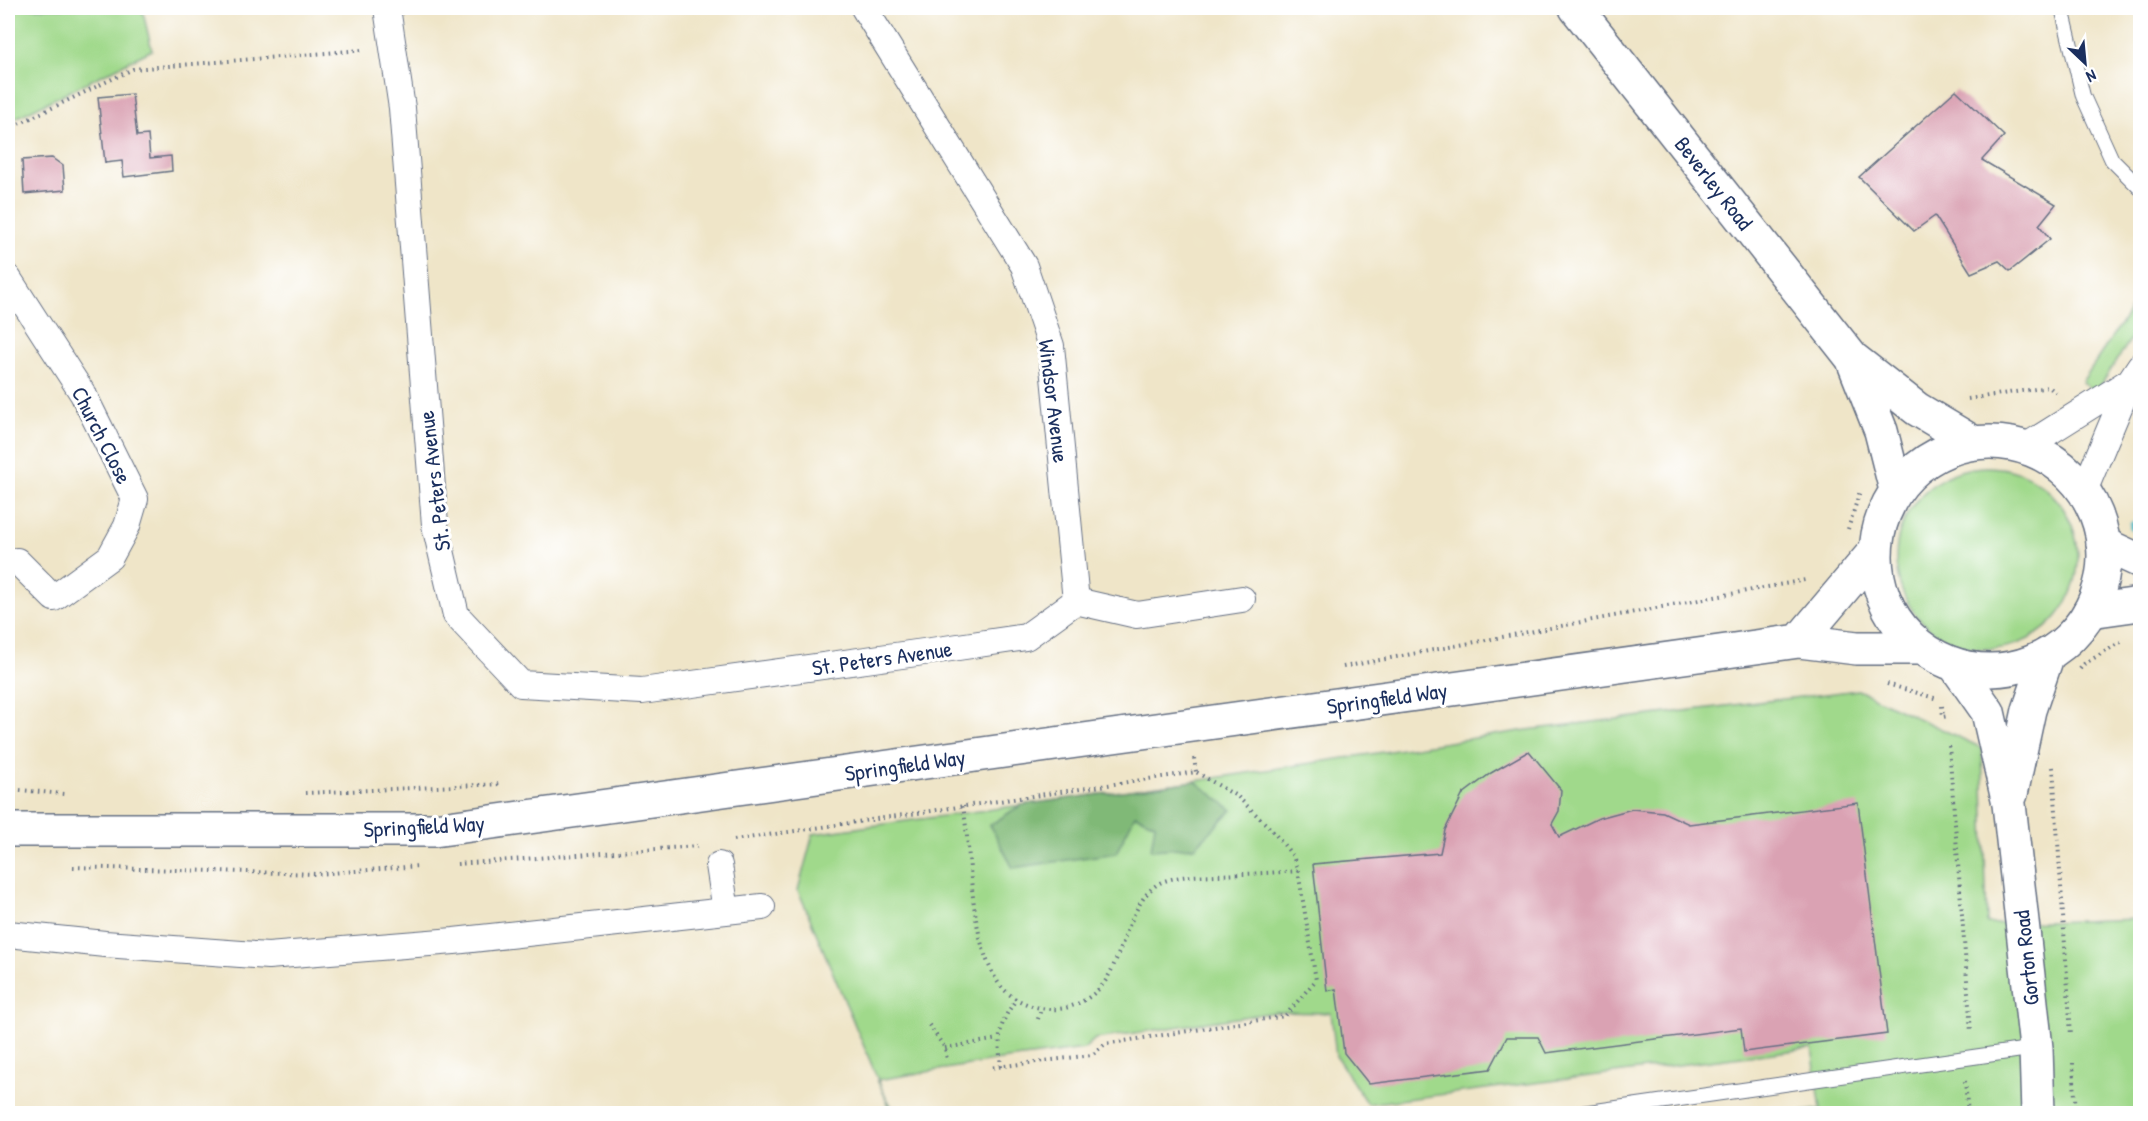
<svg xmlns="http://www.w3.org/2000/svg" width="2148" height="1121" font-family="'Patrick Hand',sans-serif">
<rect width="100%" height="100%" fill="#fff"/>
<filter id="ink" filterUnits="userSpaceOnUse"><feTurbulence type="fractalNoise" baseFrequency=".0167" numOctaves="2"/><feDisplacementMap in="SourceGraphic" scale="12" xChannelSelector="R" yChannelSelector="G"/><feConvolveMatrix kernelMatrix="1 2 1 2 8 2 1 2 1" color-interpolation-filters="sRGB"/></filter>
<filter id="wash" filterUnits="userSpaceOnUse"><feTurbulence type="fractalNoise" baseFrequency=".008" numOctaves="4" result="noise"/><feDisplacementMap in="SourceGraphic" scale="24" xChannelSelector="R" yChannelSelector="G"/><feGaussianBlur stdDeviation="1.35" result="paint"/><feColorMatrix in="noise" values="0 0 0 0 0 0 0 0 0 0 0 0 0 0 0 0 0 1.4 0 .05"/><feComposite in="paint" operator="in"/></filter>
<g filter="url(#wash)">
<rect width="100%" height="100%" fill="#efe5c8"/>
<path fill="#a0d98b" stroke="#5e8474" stroke-width="1.5" d="M 8,8 L 142,8 L 152,50 L 8,122 Z
M 2140,295 L 2140,325 L 2095,394 L 2082,382 Z
M1896 558a91 91 0 1 1 182 0a91 91 0 1 1-182 0Z
M 1858,690 L 1982,748 L 1987,924 L 2140,919 L 2140,1113 L 1795,1113 L 1821,1109 L 1812,1048 L 1367,1104 L 1336,1056 L 1331,1013 L 1276,1012 L 1095,1039 L 1084,1049 L 1000,1060 L 877,1080 L 895,1113 L 892,1113 L 798,890 L 813,834 L 1195,781 L 1527,730 Z"/>
<path fill="#80b977" stroke="#4e746a" stroke-width="1.5" d="M 1195,781 L 1232,810 L 1195,847 L 1151,850 L 1155,824 L 1135,815 L 1116,853 L 1013,868 L 990,825 L 1021,805 Z"/>
<g fill="none" stroke-linecap="round" stroke-linejoin="round">
<path stroke="#51bdcb" stroke-width="10" d="M 2134,526 L 2140,530"/>
</g>
<g id="blocks">
<path fill="#daa2b3" d="M 1956,90 L 2004,136 L 1982,160 L 2056,204 L 2039,225 L 2050,239 L 2010,271 L 1999,261 L 1971,273 L 1935,216 L 1914,231 L 1859,177 Z
M 132,94 L 137,136 L 148,135 L 150,158 L 171,156 L 172,171 L 124,177 L 122,161 L 105,163 L 98,97 Z
M 52,158 L 63,166 L 65,190 L 24,194 L 22,160 Z
M 1529,751 L 1561,790 L 1559,811 L 1552,824 L 1559,837 L 1599,818 L 1632,809 L 1663,812 L 1689,824 L 1858,803 L 1887,1034 L 1744,1052 L 1741,1028 L 1546,1053 L 1538,1037 L 1507,1037 L 1490,1069 L 1369,1084 L 1344,1053 L 1336,989 L 1327,991 L 1313,864 L 1440,853 L 1445,830 L 1463,794 L 1491,773 Z"/>
</g>
</g>
<g filter="url(#ink)">
<use href="#blocks" fill-opacity="0" stroke="#656f83" stroke-width="1.5"/>
<g fill="none" stroke-linecap="round" stroke-linejoin="round">
<defs>
<path id="service" d="M 2062,8 L 2083,96 L 2112,160 L 2140,188
M 1575,1114 L 2036,1048"/>
<path id="minor" d="M 387,8 L 402,108 L 435,525 L 456,615 L 521,684 L 642,691 L 931,651 L 1026,637 L 1076,601
M 864,8 L 1024,266 L 1051,346 L 1076,601 L 1137,615 L 1242,599
M 8,278 L 83,394 L 135,499 L 127,526 L 110,557 L 54,598 L 17,561
M 2025,447 L 2130,381
M 2084,491 L 2130,381 L 2140,366
M 719,865 L 726,911
M 8,934 L 105,944 L 268,956 L 454,941 L 762,907"/>
<path id="tertiary" d="M 2103,544 L 2140,561
M 2090,611 L 2140,604"/>
<path id="secondary" d="M 1576,8 L 1852,358 L 1917,409 L 1974,443
M 1852,358 L 1881,431 L 1896,490
M1876 556a114 114 0 1 1 228 0a114 114 0 1 1-228 0Z
M 1799,641 L 1875,551
M 1955,665 L 1988,712 L 2009,804 L 2036,1048 L 2038,1114
M 2011,794 L 2029,710 L 2048,654
M 8,830 L 434,830 L 1799,641 L 1857,648 L 1922,648"/>
</defs>
<use href="#service" stroke="#656f83" stroke-width="16"/>
<use href="#minor" stroke="#656f83" stroke-width="28"/>
<use href="#tertiary" stroke="#656f83" stroke-width="36"/>
<use href="#secondary" stroke="#656f83" stroke-width="36"/>
<path stroke="#656f83" stroke-width="4" stroke-dasharray="1.5 4.5" stroke-linecap="butt" d="M 8,129 L 133,69 L 362,50
M 1968,399 L 2049,387 L 2056,393
M 1848,529 L 1860,491
M 1343,667 L 1805,580
M 2080,669 L 2084,664 L 2121,642
M 1887,684 L 1938,699
M 1942,706 L 1943,717 L 1949,716
M 1949,746 L 1971,1032
M 1194,758 L 1196,772
M 2053,767 L 2071,1035
M 8,789 L 64,794
M 305,793 L 501,784
M 963,806 C 972,858 969,934 996,979 C 1006,997 1029,1008 1049,1009 C 1069,1011 1092,999 1104,983 C 1123,957 1131,895 1162,882 C 1179,875 1198,876 1216,875 C 1243,874 1270,873 1298,871
M 734,840 L 1196,772 L 1238,797 L 1270,828 L 1293,856 L 1298,871 L 1316,980 L 1285,1016 L 1105,1044 L 1092,1055 L 989,1068
M 457,864 L 697,846
M 73,867 L 318,874 L 419,866
M 1038,1019 L 1041,1009
M 929,1025 L 945,1048 L 947,1060
M 945,1048 L 998,1039
M 2073,1063 L 2076,1114
M 1001,1067 C 998,1037 998,1024 1016,1000
M 1965,1081 L 1968,1114"/>
<use href="#service" stroke="#fff" stroke-width="14"/>
<use href="#minor" stroke="#fff" stroke-width="26"/>
<use href="#tertiary" stroke="#fff" stroke-width="33"/>
<use href="#secondary" stroke="#fff" stroke-width="33"/>
</g>
</g>
<g text-anchor="middle" stroke-width="6" stroke-linejoin="round" paint-order="stroke">
<g font-size="22" fill="#1b2f5e" stroke="#fff">
<text transform="translate(1714 183) rotate(52)" y="8">Beverley Road</text>
<text transform="translate(1054 401) rotate(83)" y="8">Windsor Avenue</text>
<text transform="translate(102 435) rotate(63)" y="8">Church Close</text>
<text transform="translate(434 481) rotate(-97)" y="8">St. Peters Avenue</text>
<text transform="translate(882 658) rotate(-8)" y="8">St. Peters Avenue</text>
<text transform="translate(1387 698) rotate(-8)" y="8">Springfield Way</text>
<text transform="translate(905 765) rotate(-8)" y="8">Springfield Way</text>
<text transform="translate(424 826) rotate(-3)" y="8">Springfield Way</text>
<text transform="translate(2026 958) rotate(-96)" y="8">Gorton Road</text>
</g>
</g>
<rect width="2148" height="1121" fill="none" stroke="#fff" stroke-width="30"/>
<g transform="translate(2085 63) rotate(154)" stroke="#ffffff" stroke-width="4.5" paint-order="stroke">
<path d="M0-4.5L10 22L0 15L-10 22Z" fill="#1b2f5e"/>
<text y="-9" font-size="16" font-weight="bold" text-anchor="middle" fill="#1b2f5e">N</text>
</g>
</svg>
